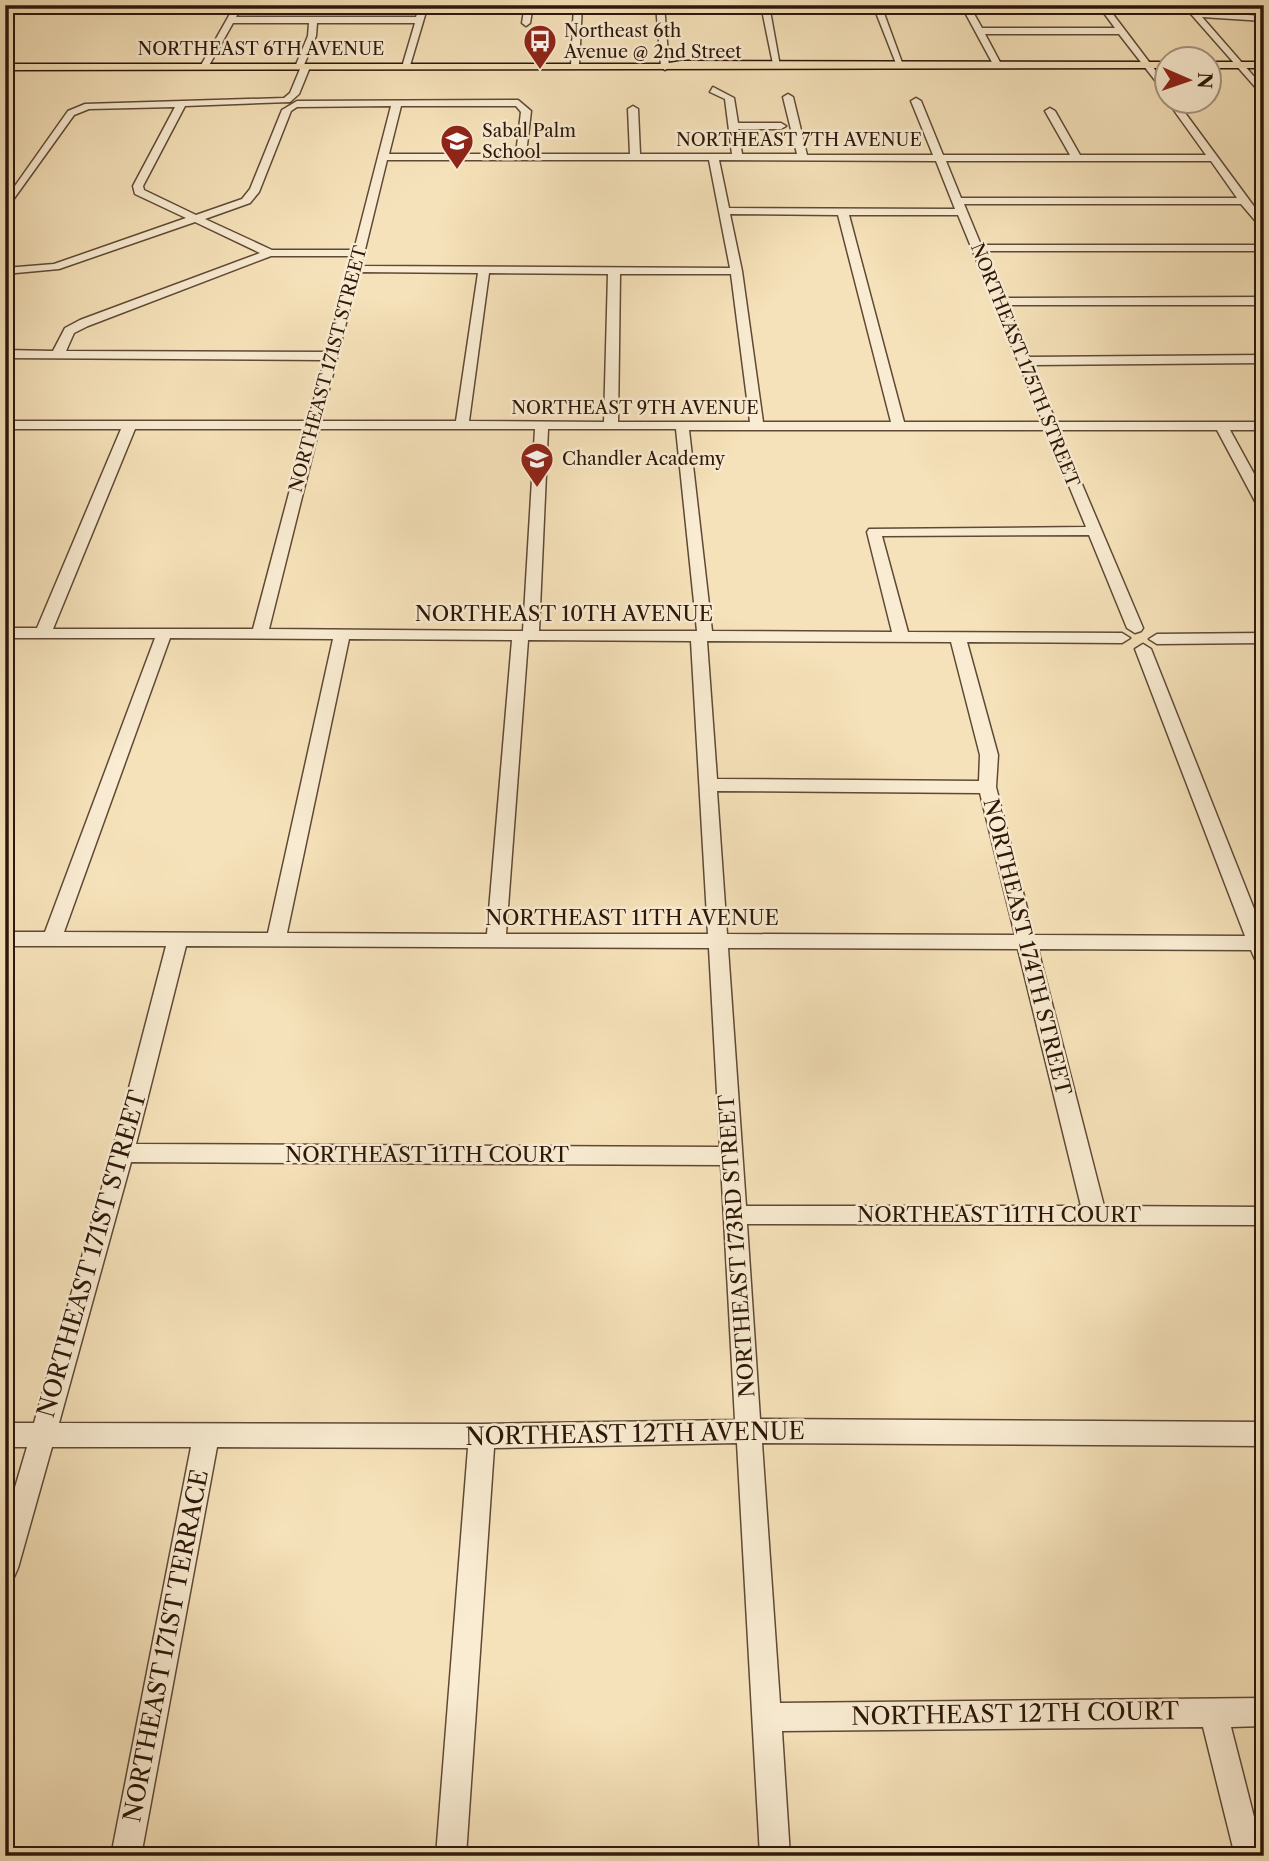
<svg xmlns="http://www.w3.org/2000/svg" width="1269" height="1861" font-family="'Libre Caslon Text',serif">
<rect width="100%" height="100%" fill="#f6e2ba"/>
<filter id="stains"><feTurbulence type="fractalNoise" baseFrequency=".00286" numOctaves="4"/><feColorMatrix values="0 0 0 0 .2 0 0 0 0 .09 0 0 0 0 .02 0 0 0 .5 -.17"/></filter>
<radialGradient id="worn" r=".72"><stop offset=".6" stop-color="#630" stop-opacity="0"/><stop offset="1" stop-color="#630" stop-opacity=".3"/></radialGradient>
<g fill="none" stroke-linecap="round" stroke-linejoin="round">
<defs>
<path id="minor" d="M 235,5 L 243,5 L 236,17 L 416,17 L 420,5 L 428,5 L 409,69 L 402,67 L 415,23 L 317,23 L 316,36 L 304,65 L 310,67 L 299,94 L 290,102 L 185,106 L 143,186 L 144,190 L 196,215 L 242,199 L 250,189 L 282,110 L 297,101 L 518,100 L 531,111 L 526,154 L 630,154 L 628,109 L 633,106 L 638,109 L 640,154 L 732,154 L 725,99 L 710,92 L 713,87 L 734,98 L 738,123 L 781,123 L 786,126 L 781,129 L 738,129 L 742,154 L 797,154 L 783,97 L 788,94 L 793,97 L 807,155 L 933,155 L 911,101 L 916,98 L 921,101 L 943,155 L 1070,155 L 1045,111 L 1050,108 L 1055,111 L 1080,155 L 1206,155 L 1168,102 L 1177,102 L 1264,220 L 1264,231 L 1241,204 L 964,204 L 981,245 L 1264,245 L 1264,251 L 984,251 L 1004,298 L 1264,297 L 1264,305 L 1007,305 L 1029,357 L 1264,355 L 1264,363 L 1032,365 L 1056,422 L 1264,422 L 1264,430 L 1230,430 L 1264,492 L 1264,509 L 1257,505 L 1217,430 L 1059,430 L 1143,628 L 1141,631 L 1135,633 L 1127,628 L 1089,535 L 882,536 L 908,632 L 1122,633 L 1130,638 L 1122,643 L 967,642 L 998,755 L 996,787 L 1034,935 L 1245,936 L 1135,649 L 1143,644 L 1151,649 L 1264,934 L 1264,966 L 1257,964 L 1251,950 L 1038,949 L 1104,1206 L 1264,1207 L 1264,1225 L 747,1224 L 760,1419 L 1264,1422 L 1264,1446 L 762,1443 L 780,1703 L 1264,1698 L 1264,1726 L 1231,1727 L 1264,1856 L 1235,1856 L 1203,1727 L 782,1731 L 790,1856 L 760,1856 L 737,1443 L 494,1448 L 466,1856 L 436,1856 L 468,1448 L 217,1447 L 141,1856 L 111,1856 L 191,1447 L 52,1447 L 18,1568 L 14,1577 L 5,1581 L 5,1521 L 27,1447 L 5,1447 L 5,1423 L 34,1423 L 112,1153 L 166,946 L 5,946 L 5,932 L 45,932 L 155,638 L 5,638 L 5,628 L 37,628 L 121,429 L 5,429 L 5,421 L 308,421 L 325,360 L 5,358 L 5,350 L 53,351 L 65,328 L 80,320 L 260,253 L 195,222 L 59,269 L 5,274 L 5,268 L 54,264 L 186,218 L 135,194 L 133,186 L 175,107 L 89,109 L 74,115 L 5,211 L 5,200 L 68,111 L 85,104 L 284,98 L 290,93 L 300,69 L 295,67 L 308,36 L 309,23 L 233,23 L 207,69 L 200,67 ZM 391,106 L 354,250 L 272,250 L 205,219 L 250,203 L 259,192 L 291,111 L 297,107 ZM 401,106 L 516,106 L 521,112 L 516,154 L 389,154 ZM 387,160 L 709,160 L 730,268 L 361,266 ZM 719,160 L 936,161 L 955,209 L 729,208 ZM 946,161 L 1211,161 L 1237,198 L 961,198 ZM 730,214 L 838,215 L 891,422 L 763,422 L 742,271 ZM 849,215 L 958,215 L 1043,422 L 904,422 ZM 271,256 L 352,256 L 327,352 L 66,351 L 74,333 L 88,326 ZM 359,272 L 478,273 L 456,421 L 321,421 ZM 489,273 L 608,274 L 604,422 L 469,421 ZM 620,274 L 731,274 L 750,422 L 618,422 ZM 135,429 L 306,429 L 253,629 L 53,629 ZM 319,429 L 535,429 L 523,631 L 269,629 ZM 548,429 L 676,429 L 697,631 L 539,631 ZM 689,430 L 1046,430 L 1086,527 L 869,529 L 867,532 L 892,632 L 712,631 ZM 170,638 L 333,639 L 268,933 L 64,932 ZM 349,639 L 512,640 L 487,934 L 287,933 ZM 528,640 L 691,641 L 708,934 L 506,934 ZM 707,641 L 951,642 L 980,755 L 979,781 L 717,779 ZM 717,791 L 980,793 L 1015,935 L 727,934 ZM 186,946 L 709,948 L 720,1147 L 136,1144 ZM 728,948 L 1018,949 L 1081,1206 L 746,1206 ZM 131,1162 L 721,1165 L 735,1420 L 482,1424 L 59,1423 Z
M 525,5 L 533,5 L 530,23 L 526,26 L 522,23 Z
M 574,5 L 582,5 L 579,65 L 575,68 L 571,65 Z
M 656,5 L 664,5 L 669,67 L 665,70 L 661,67 Z
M 761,5 L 769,5 L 780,66 L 773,64 Z
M 873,5 L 881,5 L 904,68 L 897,66 Z
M 961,5 L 969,5 L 982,28 L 1115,28 L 1098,5 L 1106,5 L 1168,87 L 1168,97 L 1119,34 L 985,34 L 1001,64 L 994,66 Z
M 1183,5 L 1192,5 L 1197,12 L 1264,16 L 1264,21 L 1202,17 L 1264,88 L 1264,97 Z
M 1264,633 L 1264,643 L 1157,644 L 1149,639 L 1157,634 Z"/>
<path id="major" d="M 681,61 L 1168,62 L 1168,68 L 5,70 L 5,64 L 663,64 Z
M 1210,62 L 1264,62 L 1264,68 L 1210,68 Z"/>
</defs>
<use href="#minor" stroke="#5f4935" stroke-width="3"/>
<use href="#major" stroke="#2d1609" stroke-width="3"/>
<use href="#minor" fill="#f9ecd2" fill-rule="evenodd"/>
<use href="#major" fill="#f6e2ba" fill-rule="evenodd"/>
</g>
<defs>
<symbol id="bus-pin" viewBox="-11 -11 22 30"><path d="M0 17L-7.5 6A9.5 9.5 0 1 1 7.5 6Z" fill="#8f2418" stroke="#f9ecd2"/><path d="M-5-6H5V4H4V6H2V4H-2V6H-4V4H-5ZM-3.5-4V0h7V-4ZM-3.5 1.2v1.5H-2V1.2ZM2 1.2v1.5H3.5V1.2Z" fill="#fff"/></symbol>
<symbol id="school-pin" viewBox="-11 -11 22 30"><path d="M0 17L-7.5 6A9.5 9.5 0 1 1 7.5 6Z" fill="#8f2418" stroke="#f9ecd2"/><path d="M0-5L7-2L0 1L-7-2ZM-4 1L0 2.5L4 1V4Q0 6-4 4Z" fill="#fff"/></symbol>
</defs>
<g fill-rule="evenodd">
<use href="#bus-pin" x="521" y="22" width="38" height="52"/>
<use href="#school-pin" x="438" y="122" width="38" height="52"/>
<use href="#school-pin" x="518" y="440" width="38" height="52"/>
</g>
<g text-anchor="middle" stroke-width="5" stroke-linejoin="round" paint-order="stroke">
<g font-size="18" fill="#2d1609" stroke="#f9ecd2" text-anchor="start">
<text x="564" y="37">Northeast 6th<tspan x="564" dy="21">Avenue @ 2nd Street</tspan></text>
<text x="482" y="137">Sabal Palm<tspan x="482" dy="21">School</tspan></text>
<text x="562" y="465">Chandler Academy</text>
</g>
<g font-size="18" fill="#2d1609" stroke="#f9ecd2">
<text x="261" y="55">NORTHEAST 6TH AVENUE</text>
<text x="799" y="146">NORTHEAST 7TH AVENUE</text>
<text transform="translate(1025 365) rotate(68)" y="6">NORTHEAST 175TH STREET</text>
<text transform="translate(328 369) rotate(-75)" y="6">NORTHEAST 171ST STREET</text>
<text x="635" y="414">NORTHEAST 9TH AVENUE</text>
</g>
<g font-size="21" fill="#2d1609" stroke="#f9ecd2">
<text x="564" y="621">NORTHEAST 10TH AVENUE</text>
<text x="632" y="925">NORTHEAST 11TH AVENUE</text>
<text transform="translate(1027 947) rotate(76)" y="7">NORTHEAST 174TH STREET</text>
<text x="427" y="1162">NORTHEAST 11TH COURT</text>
<text x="999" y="1222">NORTHEAST 11TH COURT</text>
<text transform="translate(737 1246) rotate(-94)" y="7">NORTHEAST 173RD STREET</text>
</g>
<g font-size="24" fill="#2d1609" stroke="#f9ecd2">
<text transform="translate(92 1254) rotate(-74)" y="8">NORTHEAST 171ST STREET</text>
<text transform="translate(635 1434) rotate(-1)" y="8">NORTHEAST 12TH AVENUE</text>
<text transform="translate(166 1646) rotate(-79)" y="8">NORTHEAST 171ST TERRACE</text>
<text transform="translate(1015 1714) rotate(-1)" y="8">NORTHEAST 12TH COURT</text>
</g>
</g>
<rect width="1269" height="1861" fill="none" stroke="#f6e2ba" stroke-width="28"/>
<rect x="7" y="7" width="1255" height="1847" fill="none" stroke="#2d1609" stroke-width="3.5"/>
<rect x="14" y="14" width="1241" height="1833" fill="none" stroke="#2d1609" stroke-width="2"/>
<g transform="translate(1188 80) rotate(92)"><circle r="33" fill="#f9ecd2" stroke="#a79682" stroke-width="2"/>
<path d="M0-5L12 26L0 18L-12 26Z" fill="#8f2418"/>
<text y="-10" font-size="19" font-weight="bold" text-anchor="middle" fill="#2d1609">N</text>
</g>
<rect width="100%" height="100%" filter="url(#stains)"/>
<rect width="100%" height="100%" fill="url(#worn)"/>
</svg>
